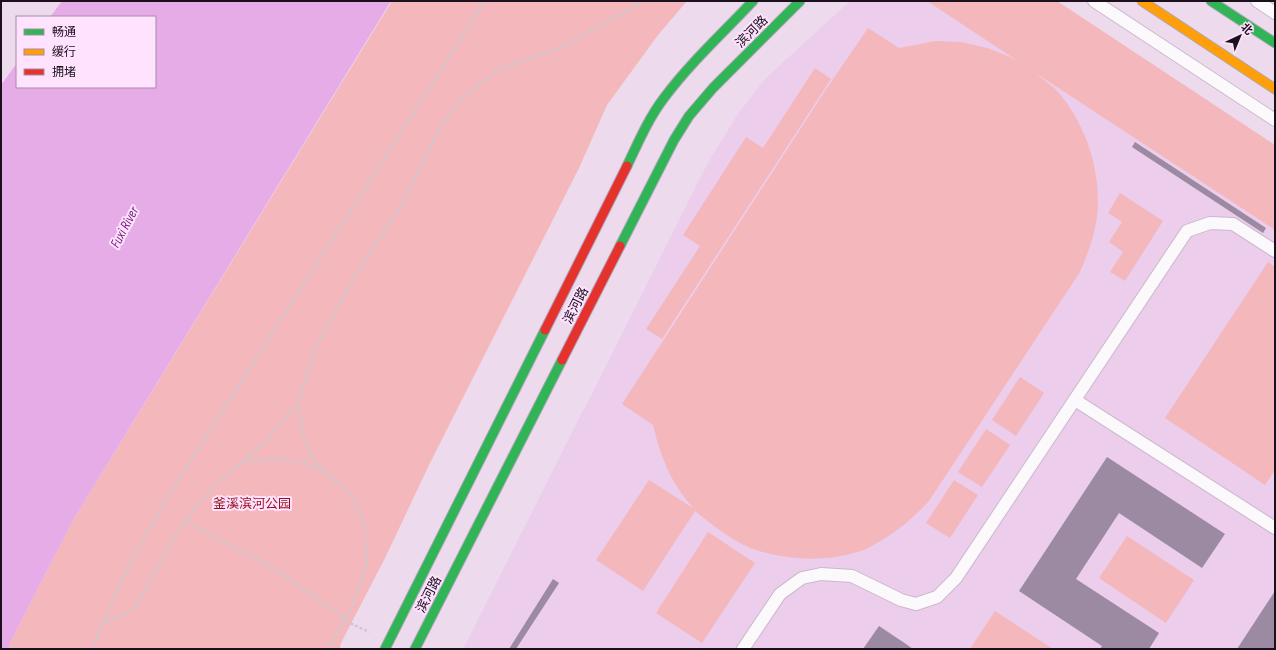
<svg xmlns="http://www.w3.org/2000/svg" width="1276" height="650" font-family="'Sofia Sans Condensed','Noto Sans SC',sans-serif">
<rect width="100%" height="100%" fill="#eddaed"/>
<path fill="#eccdec" d="M 850,1 L 927,1 L 1275,230 L 1275,649 L 463,649 L 709,161 L 738,114 L 765,79 Z"/>
<path fill="#f4b7bb" d="M 392,1 L 687,1 L 658,35 L 607,105 L 579,168 L 430,463 L 385,558 L 341,643 L 340,649 L 9,649 L 11,641 L 73,520 Z
M 927,1 L 1057,1 L 1275,145 L 1275,230 L 1037,74 C 1043,80 1052,85 1058,92 C 1092,131 1108,193 1091,243 C 1088,253 1084,262 1080,272 L 929,501 C 913,518 897,532 877,543 C 873,545 868,548 864,550 C 830,562 790,561 756,550 C 733,542 714,526 695,511 L 643,591 L 596,560 L 649,480 L 693,508 C 689,503 684,497 680,491 C 666,471 659,449 653,425 L 622,404 L 825,91 L 868,28 L 899,48 L 936,41 L 961,42 L 987,48 L 1008,56 L 1019,62 Z
M 815,68 L 831,79 L 662,339 L 646,329 L 700,246 L 683,235 L 746,137 L 763,148 Z
M 1120,193 L 1163,221 L 1125,281 L 1110,272 L 1123,252 L 1109,242 L 1122,222 L 1108,213 Z
M 1268,262 L 1275,267 L 1275,470 L 1265,485 L 1165,418 Z
M 1020,377 L 1044,393 L 1016,436 L 992,420 Z
M 986,429 L 1010,445 L 982,487 L 958,472 Z
M 954,480 L 978,495 L 950,538 L 926,523 Z
M 708,532 L 755,563 L 702,643 L 656,613 Z
M 1127,536 L 1194,580 L 1166,623 L 1099,578 Z
M 995,611 L 1053,649 L 970,649 Z"/>
<path fill="#e6ace7" d="M 62,1 L 391,1 L 73,520 L 11,641 L 9,649 L 1,649 L 1,85 L 17,63 L 17,87 L 155,87 L 155,17 L 50,17 Z"/>
<path fill="#9b8aa2" d="M 1135,142 L 1266,228 L 1263,233 L 1132,147 Z
M 1107,457 L 1225,534 L 1202,568 L 1119,513 L 1076,579 L 1159,633 L 1149,649 L 1100,649 L 1102,646 L 1019,591 Z
M 553,579 L 559,583 L 516,649 L 509,649 Z
M 1275,591 L 1275,649 L 1237,649 Z
M 879,626 L 906,644 L 913,649 L 863,649 Z"/>
<g fill="none" stroke-linecap="round" stroke-linejoin="round">
<defs>
<path id="lane" d="M 1094,1 L 1275,120
M 1257,1 L 1275,13
M 1075,400 L 1275,528
M 743,649 L 780,594 L 802,578 L 821,574 L 852,576 L 901,600 L 916,604 L 937,597 L 956,578 L 1187,231 L 1210,223 L 1233,224 L 1275,251"/>
<path id="fast" d="M 1211,1 L 1275,43
M 627,166 C 638,143 648,119 664,98 C 690,63 723,33 753,1
M 620,246 L 674,140 L 689,116 L 713,88 L 800,1
M 385,649 L 545,330
M 415,649 L 562,360"/>
<path id="slow" d="M 1142,1 L 1275,89"/>
<path id="jam" d="M 545,330 L 627,166
M 562,360 L 620,246"/>
</defs>
<use href="#lane" stroke="#c9bac9" stroke-width="14"/>
<use href="#fast" stroke="#aca6b8" stroke-width="11"/>
<use href="#slow" stroke="#aca6b8" stroke-width="11"/>
<use href="#jam" stroke="#aca6b8" stroke-width="11"/>
<path stroke="#cec9ce" stroke-width="2.5" stroke-dasharray="3 2" stroke-linecap="butt" d="M 245,461 L 285,459 L 306,463 L 325,473
M 185,521 L 279,571 L 352,624 L 369,632
M 104,622 L 123,616 L 135,606 L 144,592 L 170,544 L 192,511 L 215,486 L 267,440 L 297,404
M 93,649 C 112,594 141,543 170,493 L 485,1
M 328,649 L 354,602 L 367,560 L 363,520 L 349,492 L 327,474 L 312,458 L 303,434 L 298,403 L 315,349 L 352,281 L 402,204 L 441,125 L 464,97 L 497,70 L 560,48 L 644,1"/>
<use href="#lane" stroke="#fcf9fc" stroke-width="12"/>
<use href="#fast" stroke="#30b455" stroke-width="9"/>
<use href="#slow" stroke="#ff9f0a" stroke-width="9"/>
<use href="#jam" stroke="#e5322d" stroke-width="9"/>
</g>
<g text-anchor="middle" stroke-width="4" stroke-linejoin="round" paint-order="stroke">
<g font-size="13" fill="#1c101c" stroke="#fee2fe">
<text transform="translate(751 31) rotate(-45)" y="5">滨河路</text>
<text transform="translate(575 305) rotate(-63)" y="5">滨河路</text>
<text transform="translate(428 594) rotate(-63)" y="5">滨河路</text>
</g>
<g font-size="13" fill="#920f17" stroke="#fee2fe">
<text x="252" y="508">釜溪滨河公园</text>
</g>
<g font-size="14" font-style="italic" fill="#711976" stroke="#fee2fe">
<text transform="translate(124 227) rotate(-62)" y="5">Fuxi River</text>
</g>
</g>
<rect width="1276" height="650" fill="none" stroke="#1c101c" stroke-width="4"/>
<rect x="16" y="16" width="140" height="72" fill="#fee2fe" stroke="#a48ea4"/>
<rect x="24" y="29" width="20" height="6" fill="#30b455" stroke="#a48ea4"/>
<text x="52" y="36" font-size="12" fill="#1c101c">畅通</text>
<rect x="24" y="49" width="20" height="6" fill="#ff9f0a" stroke="#a48ea4"/>
<text x="52" y="56" font-size="12" fill="#1c101c">缓行</text>
<rect x="24" y="69" width="20" height="6" fill="#e5322d" stroke="#a48ea4"/>
<text x="52" y="76" font-size="12" fill="#1c101c">拥堵</text>
<g transform="translate(1240 36) rotate(44)" stroke="#fee2fe" stroke-width="3" paint-order="stroke">
<path d="M0-3L7 15L0 10L-7 15Z" fill="#1c101c"/>
<text y="-6" font-size="11" font-weight="bold" text-anchor="middle" fill="#1c101c">北</text>
</g>
</svg>
